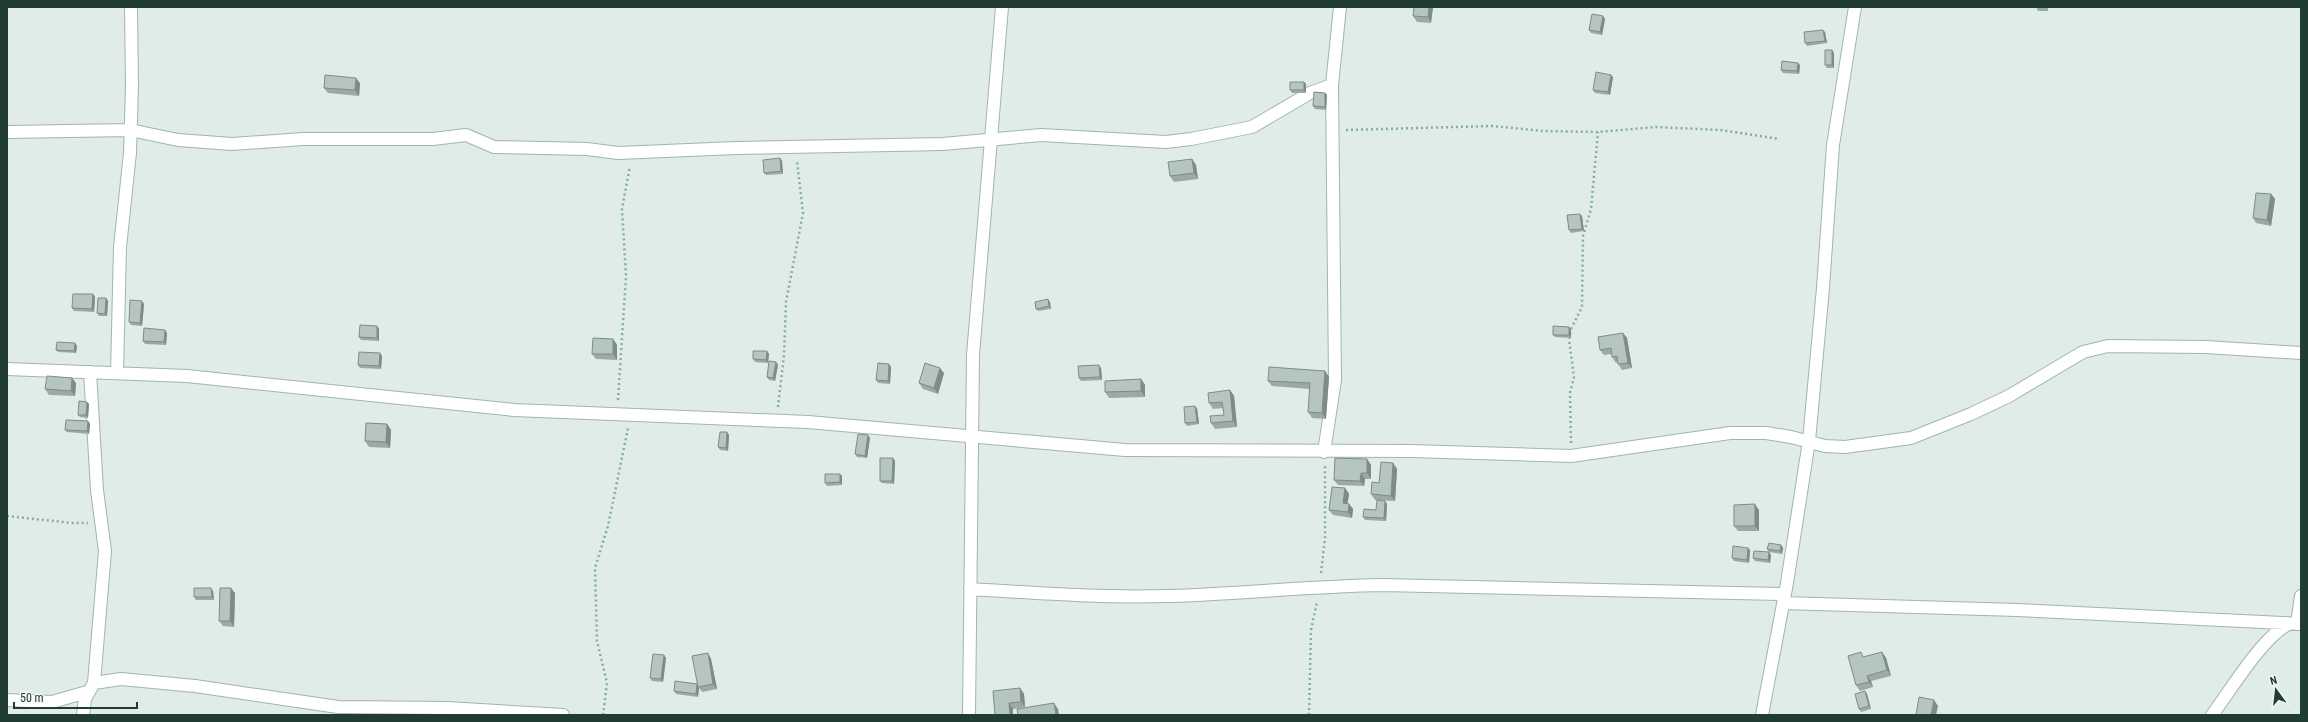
<svg xmlns="http://www.w3.org/2000/svg" width="2308" height="722" font-family="'Roboto Condensed',sans-serif">
<rect width="100%" height="100%" fill="#e0ece6"/>
<g fill="none" stroke-linecap="round" stroke-linejoin="round">
<defs>
<path id="minor" d="M 7,132 L 130,130 L 178,140 L 232,144 L 303,139 L 433,139 L 466,135 L 494,147 L 587,149 L 618,153 L 736,148 L 943,144 L 1041,135 L 1166,142 L 1191,139 L 1252,127 L 1310,93 L 1332,85
M 7,369 L 187,376 L 514,410 L 808,422 L 1125,450 L 1411,451 L 1571,456 L 1730,433 L 1766,433 L 1791,437 L 1825,446 L 1845,447 L 1911,438 L 1971,414 L 2009,396 L 2083,352 L 2108,346 L 2206,347 L 2301,353
M 90,372 L 97,490 L 105,551 L 94,683
M 117,373 L 120,247 L 130,153 L 132,86 L 131,7
M 1324,452 L 1335,380 L 1332,85 L 1340,7
M 970,589 C 1036,593 1102,598 1168,596 C 1240,594 1311,586 1383,585 L 1784,594
M 1783,603 L 2017,610 L 2301,624
M 2297,624 L 2301,596
M 7,700 L 52,702 L 87,692
M 83,715 L 85,699 L 94,683 L 121,679 L 195,686 L 338,707 L 447,708 L 563,715
M 969,715 L 973,355 L 1002,7
M 1762,715 L 1787,583 L 1809,441 L 1823,288 L 1833,145 L 1855,7
M 2212,715 C 2230,691 2262,638 2287,625"/>
</defs>
<use href="#minor" stroke="#a3b4ad" stroke-width="14"/>
<path stroke="#7fb0a1" stroke-width="2.5" stroke-dasharray="2 3" stroke-linecap="butt" d="M 1346,130 L 1492,126 L 1543,131 L 1598,132 L 1656,127 L 1720,130 L 1780,139
M 618,400 L 626,276 L 622,209 L 630,166
M 778,407 L 784,355 L 786,302 L 803,213 L 797,161
M 1571,443 L 1570,393 L 1574,377 L 1569,339 L 1571,329 L 1582,307 L 1583,236 L 1591,209 L 1598,132
M 7,516 L 72,523 L 88,523
M 1321,573 L 1325,538 L 1325,464
M 603,715 L 607,683 L 597,641 L 595,568 L 608,526 L 628,428
M 1309,715 L 1311,630 L 1317,602"/>
<use href="#minor" stroke="#fff" stroke-width="12"/>
</g>
<path fill="#9caaa4" d="M 1433,7 L 1431,23 L 1417,22 L 1413,16 Z
M 2036,7 L 2048,7 L 2048,11 L 2038,11 Z
M 1603,16 L 1605,19 L 1602,35 L 1591,33 L 1589,30 Z
M 1825,32 L 1827,43 L 1807,46 L 1805,43 Z
M 1832,50 L 1834,53 L 1834,68 L 1827,68 L 1825,65 Z
M 1800,65 L 1799,74 L 1783,73 L 1781,70 Z
M 1613,77 L 1610,95 L 1595,93 L 1593,90 Z
M 1304,82 L 1306,84 L 1306,93 L 1292,93 L 1290,90 Z
M 360,83 L 359,96 L 328,93 L 324,88 Z
M 1325,93 L 1327,95 L 1326,110 L 1315,109 L 1313,106 Z
M 780,158 L 782,161 L 783,174 L 766,175 L 764,173 Z
M 1192,159 L 1196,165 L 1198,179 L 1174,182 L 1170,176 Z
M 2271,194 L 2275,199 L 2271,226 L 2256,223 L 2253,218 Z
M 1582,216 L 1584,231 L 1571,233 L 1569,230 Z
M 93,294 L 95,297 L 94,312 L 74,311 L 72,308 Z
M 106,298 L 108,301 L 107,316 L 99,316 L 97,313 Z
M 1050,302 L 1051,309 L 1038,311 L 1036,309 Z
M 144,304 L 142,326 L 131,325 L 129,322 Z
M 377,326 L 379,329 L 379,341 L 361,340 L 359,337 Z
M 1571,329 L 1571,338 L 1555,337 L 1553,335 Z
M 165,330 L 167,333 L 166,345 L 145,344 L 143,341 Z
M 1623,333 L 1627,338 L 1632,368 L 1622,370 L 1618,364 L 1618,362 L 1616,363 L 1612,357 L 1612,354 L 1604,355 L 1600,350 Z
M 613,339 L 617,345 L 617,360 L 596,359 L 592,354 Z
M 77,346 L 76,353 L 58,352 L 56,350 Z
M 767,351 L 769,354 L 768,363 L 755,362 L 753,359 Z
M 380,353 L 382,356 L 381,369 L 360,368 L 358,365 Z
M 776,362 L 778,365 L 775,381 L 769,380 L 767,377 Z
M 891,367 L 890,384 L 878,383 L 876,380 Z
M 1101,368 L 1102,380 L 1081,381 L 1079,378 Z
M 1325,371 L 1329,377 L 1326,419 L 1312,418 L 1308,412 L 1310,389 L 1272,386 L 1268,381 Z
M 944,373 L 938,394 L 923,389 L 919,383 Z
M 72,378 L 76,383 L 75,396 L 49,395 L 45,389 Z
M 1141,379 L 1145,385 L 1145,397 L 1109,398 L 1105,392 Z
M 1230,390 L 1234,396 L 1237,427 L 1215,429 L 1211,423 L 1224,415 L 1223,408 L 1213,409 L 1209,403 Z
M 87,402 L 89,404 L 88,418 L 80,417 L 78,415 Z
M 1197,408 L 1199,424 L 1187,426 L 1185,423 Z
M 88,421 L 90,424 L 89,434 L 67,432 L 65,430 Z
M 387,424 L 391,430 L 390,448 L 369,447 L 365,441 Z
M 727,432 L 729,435 L 728,451 L 720,450 L 718,447 Z
M 870,438 L 867,458 L 857,457 L 855,454 Z
M 893,458 L 895,461 L 894,484 L 882,483 L 880,481 Z
M 1367,459 L 1371,465 L 1371,479 L 1365,479 L 1364,486 L 1338,485 L 1334,480 Z
M 1393,463 L 1397,469 L 1395,501 L 1375,500 L 1371,494 Z
M 840,474 L 842,476 L 842,485 L 827,486 L 825,483 Z
M 1345,488 L 1349,494 L 1347,503 L 1349,504 L 1353,509 L 1352,518 L 1333,515 L 1329,510 Z
M 1385,501 L 1387,504 L 1386,521 L 1365,520 L 1363,517 L 1376,510 Z
M 1759,510 L 1759,531 L 1738,531 L 1734,526 Z
M 1781,545 L 1783,548 L 1782,554 L 1769,552 L 1771,555 L 1770,563 L 1755,561 L 1753,558 L 1769,552 L 1767,549 Z
M 1748,548 L 1750,550 L 1749,563 L 1734,561 L 1732,558 Z
M 213,591 L 214,600 L 196,600 L 194,597 Z
M 235,593 L 234,627 L 223,626 L 219,621 Z
M 1882,652 L 1886,658 L 1891,676 L 1871,681 L 1873,687 L 1860,691 L 1856,685 L 1865,657 Z
M 708,653 L 711,659 L 717,689 L 702,692 L 699,688 L 698,697 L 676,694 L 674,691 L 697,684 Z
M 664,655 L 666,658 L 663,682 L 652,681 L 650,678 Z
M 1020,688 L 1024,694 L 1025,707 L 1013,709 L 995,715 Z
M 1865,691 L 1867,694 L 1871,709 L 1861,712 L 1859,709 Z"/>
<path fill="#7f8b86" d="M 1429,7 L 1433,7 L 1431,23 L 1428,17 Z
M 1603,16 L 1605,19 L 1602,35 L 1600,32 Z
M 1823,30 L 1825,32 L 1827,43 L 1825,41 Z
M 1832,50 L 1834,53 L 1834,68 L 1832,65 Z
M 1798,63 L 1800,65 L 1799,74 L 1797,71 Z
M 1611,75 L 1613,77 L 1610,95 L 1608,92 Z
M 356,78 L 360,83 L 359,96 L 355,90 Z
M 1304,82 L 1306,84 L 1306,93 L 1304,90 Z
M 1325,93 L 1327,95 L 1326,110 L 1325,107 Z
M 780,158 L 782,161 L 783,174 L 781,171 Z
M 1192,159 L 1196,165 L 1198,179 L 1194,173 Z
M 2271,194 L 2275,199 L 2271,226 L 2267,220 Z
M 1580,214 L 1582,216 L 1584,231 L 1582,229 Z
M 93,294 L 95,297 L 94,312 L 92,309 Z
M 106,298 L 108,301 L 107,316 L 105,314 Z
M 1048,299 L 1050,302 L 1051,309 L 1049,306 Z
M 142,301 L 144,304 L 142,326 L 140,323 Z
M 377,326 L 379,329 L 379,341 L 377,338 Z
M 1569,327 L 1571,329 L 1571,338 L 1569,335 Z
M 165,330 L 167,333 L 166,345 L 164,342 Z
M 1623,333 L 1627,338 L 1632,368 L 1628,363 Z
M 613,339 L 617,345 L 617,360 L 613,354 Z
M 75,343 L 77,346 L 76,353 L 74,351 Z
M 767,351 L 769,354 L 768,363 L 766,360 Z
M 380,353 L 382,356 L 381,369 L 379,366 Z
M 776,362 L 778,365 L 775,381 L 773,378 Z
M 889,364 L 891,367 L 890,384 L 888,381 Z
M 1099,365 L 1101,368 L 1102,380 L 1100,377 Z
M 940,368 L 944,373 L 938,394 L 934,388 Z
M 1325,371 L 1329,377 L 1326,419 L 1322,413 Z
M 72,378 L 76,383 L 75,396 L 71,391 Z
M 1141,379 L 1145,385 L 1145,397 L 1141,391 Z
M 1230,390 L 1234,396 L 1237,427 L 1233,421 Z
M 87,402 L 89,404 L 88,418 L 86,415 Z
M 1195,406 L 1197,408 L 1199,424 L 1197,422 Z
M 88,421 L 90,424 L 89,434 L 87,431 Z
M 387,424 L 391,430 L 390,448 L 386,442 Z
M 727,432 L 729,435 L 728,451 L 726,448 Z
M 868,435 L 870,438 L 867,458 L 865,456 Z
M 893,458 L 895,461 L 894,484 L 892,481 Z
M 1367,459 L 1371,465 L 1371,479 L 1367,473 Z
M 1393,463 L 1397,469 L 1395,501 L 1391,496 Z
M 1361,473 L 1365,479 L 1364,486 L 1360,481 Z
M 840,474 L 842,476 L 842,485 L 840,482 Z
M 1345,488 L 1349,494 L 1347,508 L 1343,503 Z
M 1385,501 L 1387,504 L 1386,521 L 1384,518 Z
M 1349,504 L 1353,509 L 1352,518 L 1348,512 Z
M 1755,504 L 1759,510 L 1759,531 L 1755,526 Z
M 1781,545 L 1783,548 L 1782,554 L 1780,551 Z
M 1748,548 L 1750,550 L 1749,563 L 1747,560 Z
M 1769,552 L 1771,555 L 1770,563 L 1768,560 Z
M 211,588 L 213,591 L 214,600 L 212,597 Z
M 231,588 L 235,593 L 234,627 L 230,621 Z
M 1882,652 L 1886,658 L 1891,676 L 1887,670 Z
M 708,653 L 711,659 L 717,689 L 713,684 Z
M 664,655 L 666,658 L 663,682 L 661,679 Z
M 1867,676 L 1871,681 L 1873,687 L 1869,682 Z
M 697,684 L 699,686 L 698,687 L 699,688 L 698,697 L 696,694 Z
M 1020,688 L 1024,694 L 1025,707 L 1021,702 Z
M 1865,691 L 1867,694 L 1871,709 L 1869,706 Z
M 1934,700 L 1938,706 L 1936,715 L 1931,715 Z
M 1009,703 L 1013,709 L 1013,715 L 1010,715 Z
M 1054,703 L 1058,709 L 1059,715 L 1056,715 Z"/>
<path fill="#b5c6bf" stroke="#7f8b86" d="M 1414,7 L 1429,7 L 1428,17 L 1413,16 Z
M 1592,14 L 1603,16 L 1600,32 L 1589,30 Z
M 1823,30 L 1825,41 L 1805,43 L 1804,32 Z
M 1825,50 L 1832,50 L 1832,65 L 1825,65 Z
M 1782,61 L 1798,63 L 1797,71 L 1781,70 Z
M 1596,72 L 1611,75 L 1608,92 L 1593,90 Z
M 325,75 L 356,78 L 355,90 L 324,88 Z
M 1290,82 L 1304,82 L 1304,90 L 1290,90 Z
M 1314,92 L 1325,93 L 1325,107 L 1313,106 Z
M 780,158 L 781,171 L 764,173 L 763,160 Z
M 1192,159 L 1194,173 L 1170,176 L 1168,162 Z
M 2256,193 L 2271,194 L 2267,220 L 2253,218 Z
M 1580,214 L 1582,229 L 1569,230 L 1567,215 Z
M 73,294 L 93,294 L 92,309 L 72,308 Z
M 98,298 L 106,298 L 105,314 L 97,313 Z
M 1048,299 L 1049,306 L 1036,309 L 1035,302 Z
M 130,300 L 142,301 L 140,323 L 129,322 Z
M 360,325 L 377,326 L 377,338 L 359,337 Z
M 1553,326 L 1569,327 L 1569,335 L 1553,335 Z
M 144,328 L 165,330 L 164,342 L 143,341 Z
M 1623,333 L 1628,363 L 1618,364 L 1617,356 L 1612,357 L 1611,348 L 1600,350 L 1598,337 Z
M 593,338 L 613,339 L 613,354 L 592,354 Z
M 57,342 L 75,343 L 74,351 L 56,350 Z
M 753,351 L 767,351 L 766,360 L 753,359 Z
M 359,352 L 380,353 L 379,366 L 358,365 Z
M 769,361 L 776,362 L 773,378 L 767,377 Z
M 878,363 L 889,364 L 888,381 L 876,380 Z
M 925,363 L 940,368 L 934,388 L 919,383 Z
M 1099,365 L 1100,377 L 1079,378 L 1078,366 Z
M 1269,367 L 1325,371 L 1322,413 L 1308,412 L 1310,383 L 1268,381 Z
M 47,376 L 72,378 L 71,391 L 45,389 Z
M 1141,379 L 1141,391 L 1105,392 L 1105,381 Z
M 1230,390 L 1233,421 L 1211,423 L 1210,416 L 1224,415 L 1222,402 L 1209,403 L 1208,393 Z
M 79,401 L 87,402 L 86,415 L 78,415 Z
M 1195,406 L 1197,422 L 1185,423 L 1184,407 Z
M 66,420 L 88,421 L 87,431 L 65,430 Z
M 366,423 L 387,424 L 386,442 L 365,441 Z
M 720,432 L 727,432 L 726,448 L 718,447 Z
M 858,434 L 868,435 L 865,456 L 855,454 Z
M 880,458 L 893,458 L 892,481 L 880,481 Z
M 1335,458 L 1367,459 L 1367,473 L 1361,473 L 1360,481 L 1334,480 Z
M 1381,462 L 1393,463 L 1391,496 L 1371,494 L 1372,482 L 1379,483 Z
M 825,474 L 840,474 L 840,482 L 825,483 Z
M 1332,487 L 1345,488 L 1343,503 L 1349,504 L 1348,512 L 1329,510 Z
M 1377,500 L 1385,501 L 1384,518 L 1363,517 L 1364,509 L 1376,510 Z
M 1755,504 L 1755,526 L 1734,526 L 1734,505 Z
M 1769,543 L 1781,545 L 1780,551 L 1767,549 Z
M 1733,546 L 1748,548 L 1747,560 L 1732,558 Z
M 1754,551 L 1769,552 L 1768,560 L 1753,558 Z
M 194,588 L 211,588 L 212,597 L 194,597 Z
M 220,588 L 231,588 L 230,621 L 219,621 Z
M 1861,652 L 1863,657 L 1882,652 L 1887,670 L 1867,676 L 1869,682 L 1856,685 L 1848,656 Z
M 708,653 L 713,684 L 698,687 L 692,656 Z
M 653,654 L 664,655 L 661,679 L 650,678 Z
M 675,681 L 697,684 L 696,694 L 674,691 Z
M 1020,688 L 1021,702 L 1009,703 L 1010,715 L 995,715 L 993,691 Z
M 1865,691 L 1869,706 L 1859,709 L 1855,694 Z
M 1919,697 L 1934,700 L 1931,715 L 1916,715 Z
M 1054,703 L 1056,715 L 1018,715 L 1017,709 Z"/>
<rect width="2308" height="722" fill="none" stroke="#203c35" stroke-width="16"/>
<g transform="translate(2276 690) rotate(345)" stroke="#f1f8f4" stroke-width="3" paint-order="stroke">
<path d="M0-3L7 15L0 10L-7 15Z" fill="#203c35"/>
<text y="-6" font-size="11" font-weight="bold" text-anchor="middle" fill="#203c35">N</text>
</g>
<path d="M14 702v6h123v-6" fill="none" stroke="#203c35" stroke-width="2"/>
<text x="20" y="702" font-size="12" fill="#203c35" stroke="#f1f8f4" stroke-width="3" paint-order="stroke">50 m</text>
</svg>
